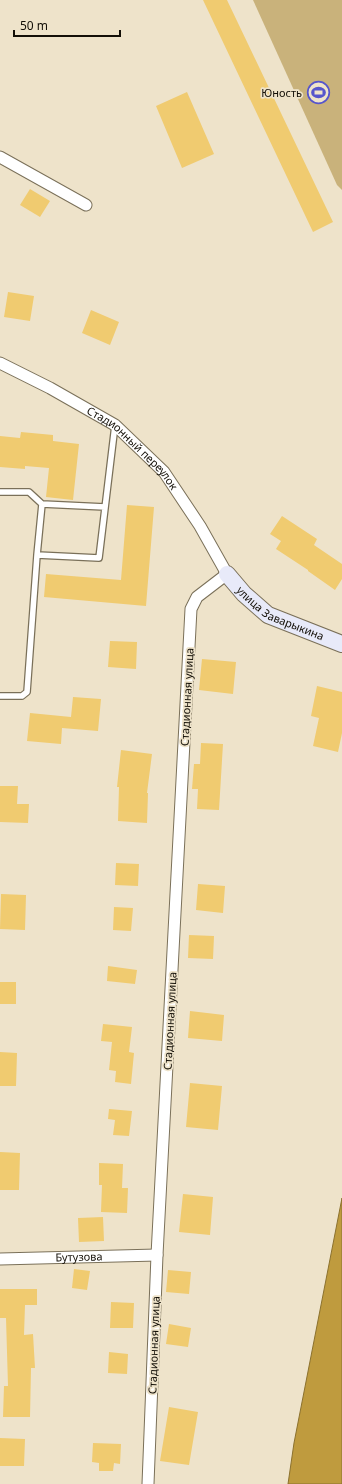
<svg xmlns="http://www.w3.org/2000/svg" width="342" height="1484" font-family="'Noto Sans',sans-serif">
<rect width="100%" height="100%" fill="#eee3ca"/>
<path fill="#c9b27b" d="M 253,0 L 342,0 L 342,190 L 337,185 Z"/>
<path fill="#bf9b3e" stroke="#8b712e" d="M 342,1198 L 342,1484 L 288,1484 L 294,1443 Z"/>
<path fill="#f0cb70" d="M 203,0 L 227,0 L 333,222 L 313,232 Z
M 187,92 L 214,154 L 182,168 L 156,106 Z
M 30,189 L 50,201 L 40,217 L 20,205 Z
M 8,292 L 34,296 L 30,321 L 4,317 Z
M 91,310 L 119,322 L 110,345 L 82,333 Z
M 21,432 L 53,435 L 53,441 L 79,444 L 73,500 L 46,497 L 49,468 L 25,466 L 25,469 L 0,467 L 0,436 L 20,438 Z
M 127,505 L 154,507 L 146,606 L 44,597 L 46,574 L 121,580 Z
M 282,516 L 317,539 L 314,545 L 342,564 L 342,579 L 335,590 L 308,571 L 308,570 L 276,549 L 281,541 L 270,534 Z
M 110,641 L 137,642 L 136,669 L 108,667 Z
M 202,659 L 236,662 L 233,694 L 199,690 Z
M 317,686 L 342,692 L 342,733 L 338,752 L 313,746 L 319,718 L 311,716 Z
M 73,697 L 101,699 L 98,731 L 62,728 L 61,744 L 27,741 L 30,713 L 71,717 Z
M 201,743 L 223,744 L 219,810 L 197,809 L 198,789 L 192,789 L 194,764 L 200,764 Z
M 121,750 L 152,754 L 147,793 L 148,793 L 147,823 L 118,821 L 119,787 L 117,787 Z
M 0,786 L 18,786 L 17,804 L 29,804 L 28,823 L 0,822 Z
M 116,863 L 139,864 L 138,886 L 115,885 Z
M 198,884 L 225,886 L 223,913 L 196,910 Z
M 1,894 L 26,895 L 25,930 L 0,929 Z
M 114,907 L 133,908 L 131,931 L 113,930 Z
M 189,935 L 214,936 L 213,959 L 188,958 Z
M 108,966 L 137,970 L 135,984 L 107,981 Z
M 0,982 L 16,982 L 16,1004 L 0,1004 Z
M 190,1011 L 224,1015 L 222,1041 L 188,1038 Z
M 103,1024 L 132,1027 L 129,1052 L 134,1053 L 131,1084 L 115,1082 L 116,1071 L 109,1070 L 112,1042 L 101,1041 Z
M 0,1052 L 17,1053 L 16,1086 L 0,1086 Z
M 190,1083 L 222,1086 L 218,1130 L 186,1127 Z
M 109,1109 L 132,1111 L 129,1136 L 113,1135 L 115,1120 L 108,1119 Z
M 0,1152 L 20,1153 L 19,1190 L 0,1190 Z
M 99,1163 L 123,1164 L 122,1188 L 128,1188 L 127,1213 L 101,1212 L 102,1185 L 99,1185 Z
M 183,1194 L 213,1197 L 210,1235 L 179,1232 Z
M 103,1217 L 104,1241 L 79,1242 L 78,1218 Z
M 74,1269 L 90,1271 L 87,1290 L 72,1288 Z
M 168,1270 L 191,1272 L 189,1294 L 166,1292 Z
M 0,1289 L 37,1289 L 37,1305 L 25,1305 L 24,1335 L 33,1334 L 35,1368 L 31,1368 L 30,1417 L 3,1417 L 4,1386 L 8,1386 L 6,1318 L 0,1318 Z
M 111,1302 L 134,1303 L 133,1328 L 110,1328 Z
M 169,1324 L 191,1328 L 188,1347 L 166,1344 Z
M 109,1352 L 128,1354 L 127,1374 L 108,1373 Z
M 169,1407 L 198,1412 L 189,1465 L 160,1461 Z
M 0,1438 L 25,1439 L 24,1466 L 0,1466 Z
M 93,1443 L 121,1444 L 120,1464 L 114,1463 L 113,1471 L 99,1471 L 99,1463 L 92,1462 Z"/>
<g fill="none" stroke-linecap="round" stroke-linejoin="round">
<defs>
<path id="lane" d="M 0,492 L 29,492 L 42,504 L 105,507
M 42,504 L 37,555 L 99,558 L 115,425
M 0,696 L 22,696 L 27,692 L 37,555"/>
<g id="street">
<path d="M 0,157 L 86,205"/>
<path id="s1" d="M 0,363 L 50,388 L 115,425 L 164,472 L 200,526 L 227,574 L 197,597 L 191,609 L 157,1255 L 148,1484"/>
<path id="s2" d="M 0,1259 L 157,1255"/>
</g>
<g id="secondary">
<path id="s3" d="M 227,574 L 244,594 L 268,615 L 342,644"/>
</g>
</defs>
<use href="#lane" stroke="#7a7059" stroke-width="8"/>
<use href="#street" stroke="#7a7059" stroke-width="13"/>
<use href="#secondary" stroke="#7a7059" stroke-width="18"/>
<use href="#lane" stroke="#fff" stroke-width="5.5"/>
<use href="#street" stroke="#fff" stroke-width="11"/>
<use href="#secondary" stroke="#e8eaf9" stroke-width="16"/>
</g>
<defs>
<symbol id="stadium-ring" viewBox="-11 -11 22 22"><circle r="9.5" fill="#eee3ca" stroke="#5655cc" stroke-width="1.5"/><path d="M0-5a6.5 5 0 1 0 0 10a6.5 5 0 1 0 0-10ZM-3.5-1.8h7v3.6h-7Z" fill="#5655cc"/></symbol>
</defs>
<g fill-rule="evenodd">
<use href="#stadium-ring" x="306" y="80" width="25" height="25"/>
</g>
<g text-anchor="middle" stroke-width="3.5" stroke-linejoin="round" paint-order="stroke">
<g font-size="11" fill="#130f07" stroke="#eee3ca" text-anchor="end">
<text x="302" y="97">Юность</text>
</g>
<g font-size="11" fill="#130f07" stroke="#eee3ca">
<text dy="4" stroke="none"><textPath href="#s1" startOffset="159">Стадионный переулок</textPath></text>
<text dy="4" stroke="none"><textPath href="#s3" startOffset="68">улица Заварыкина</textPath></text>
<text transform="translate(187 697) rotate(-87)" y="4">Стадионная улица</text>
<text transform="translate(170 1021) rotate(-87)" y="4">Стадионная улица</text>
<text dy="4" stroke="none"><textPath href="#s2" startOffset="79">Бутузова</textPath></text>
<text transform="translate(154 1345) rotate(-88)" y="4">Стадионная улица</text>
</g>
</g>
<path d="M14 30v6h106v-6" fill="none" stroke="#130f07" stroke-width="2"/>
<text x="20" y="30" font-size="12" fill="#130f07" stroke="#eee3ca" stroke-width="3" paint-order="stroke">50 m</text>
</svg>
